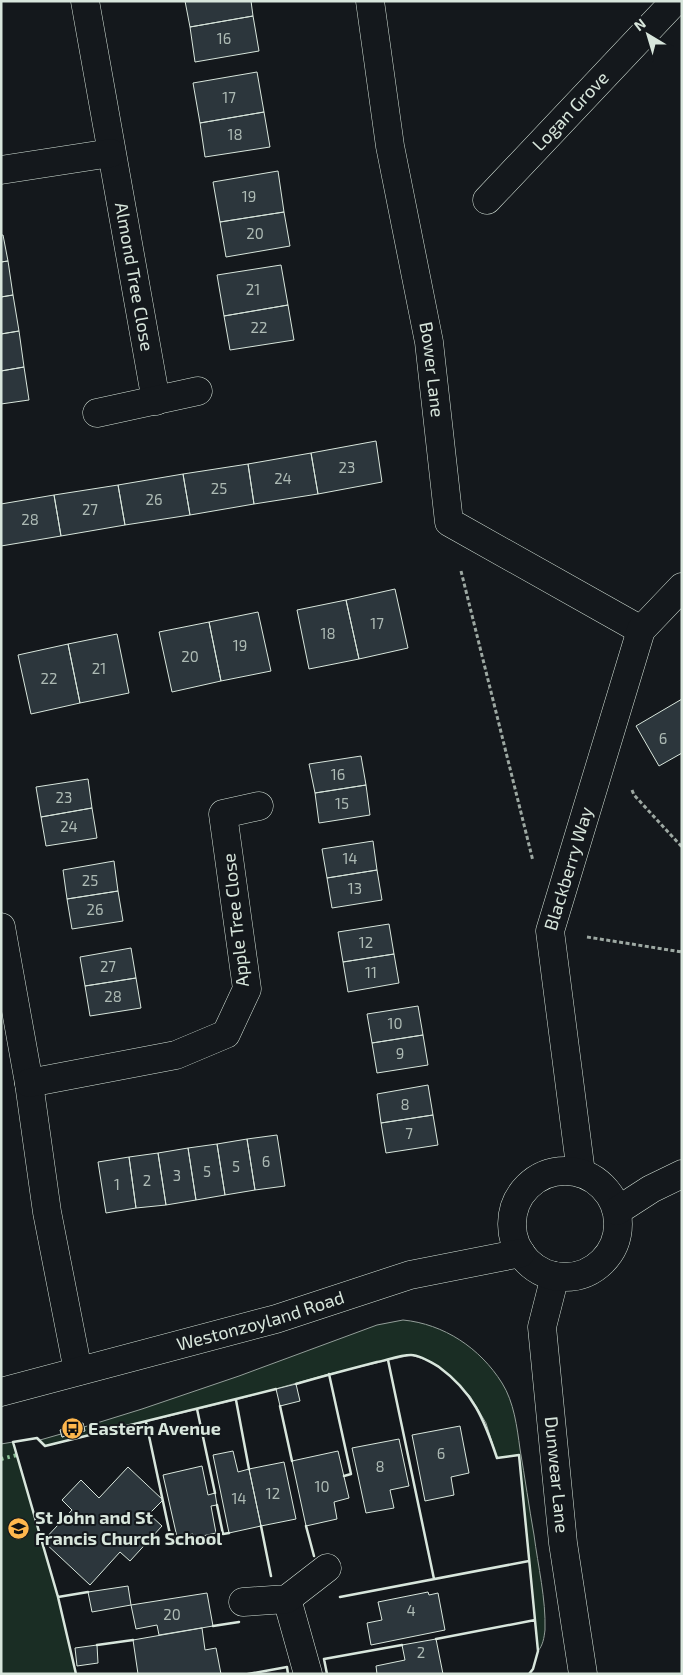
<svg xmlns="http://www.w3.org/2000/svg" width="683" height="1675" font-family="'Exo 2',sans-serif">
<rect width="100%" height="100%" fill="#14181c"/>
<path fill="#1a2d24" stroke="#939e99" d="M 403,1320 C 444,1324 480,1348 502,1383 C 514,1402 517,1427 520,1449 C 525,1478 529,1507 534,1535 C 538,1566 546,1599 545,1630 C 544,1638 543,1645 538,1651 L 519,1455 L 497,1458 L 486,1423 L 470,1396 L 448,1374 L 432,1362 L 411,1355 L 329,1374 L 236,1400 L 45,1446 L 40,1440 L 61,1434 L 62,1437 L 84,1431 L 84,1427 L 142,1409 L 239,1376 L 377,1325 Z
M 13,1442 L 58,1597 L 76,1674 L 1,1674 L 1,1444 Z"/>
<path fill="#2c363c" stroke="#d8e6dc" d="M 185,1 L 251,1 L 253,16 L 190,27 Z
M 253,16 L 259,51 L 195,62 L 190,27 Z
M 257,72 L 264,112 L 200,123 L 193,83 Z
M 264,112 L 270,147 L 205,157 L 200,123 Z
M 278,171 L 284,212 L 220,222 L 213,182 Z
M 284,212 L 290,246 L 226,257 L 220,222 Z
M 1,235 L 3,235 L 8,261 L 1,262 Z
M 8,261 L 13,295 L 1,297 L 1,262 Z
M 281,265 L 288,305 L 224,316 L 217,275 Z
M 13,295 L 19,331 L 1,334 L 1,297 Z
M 288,305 L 294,340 L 230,350 L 224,316 Z
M 19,331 L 24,367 L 1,371 L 1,334 Z
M 24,367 L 29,400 L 1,404 L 1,371 Z
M 376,441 L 382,482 L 318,494 L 311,453 Z
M 311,453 L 318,494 L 254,504 L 248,464 Z
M 248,464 L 254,504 L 190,515 L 183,474 Z
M 183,474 L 190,515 L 125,525 L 118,485 Z
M 118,485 L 125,525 L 61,536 L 54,495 Z
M 54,495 L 61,536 L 1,546 L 1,504 Z
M 395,589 L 408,648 L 359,659 L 346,600 Z
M 346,600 L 359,659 L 309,669 L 297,610 Z
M 258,612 L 271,671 L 221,681 L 209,622 Z
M 209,622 L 221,681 L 172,692 L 159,632 Z
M 117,634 L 129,693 L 80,703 L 68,644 Z
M 68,644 L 80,703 L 31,714 L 18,655 Z
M 682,699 L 682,753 L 659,766 L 636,726 Z
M 361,756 L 366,785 L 315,793 L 309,764 Z
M 88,779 L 92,808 L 41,817 L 36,787 Z
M 366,785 L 370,815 L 319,823 L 315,793 Z
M 92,808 L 97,838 L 46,846 L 41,817 Z
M 373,841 L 377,870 L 327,878 L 322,849 Z
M 114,861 L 118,891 L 67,899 L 63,870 Z
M 377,870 L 382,900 L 332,908 L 327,878 Z
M 118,891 L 123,921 L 72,929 L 67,899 Z
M 389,924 L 394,954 L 343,962 L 338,932 Z
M 131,948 L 136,978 L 85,986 L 80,957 Z
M 394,954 L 399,983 L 348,992 L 343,962 Z
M 136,978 L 141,1008 L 90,1016 L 85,986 Z
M 418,1006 L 423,1035 L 372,1043 L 367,1014 Z
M 423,1035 L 428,1065 L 377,1073 L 372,1043 Z
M 428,1085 L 433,1115 L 381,1123 L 377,1094 Z
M 433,1115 L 438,1145 L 386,1153 L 381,1123 Z
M 277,1135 L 285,1186 L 255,1190 L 247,1139 Z
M 247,1139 L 255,1190 L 225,1195 L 217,1144 Z
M 217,1144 L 225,1195 L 196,1200 L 188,1148 Z
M 188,1148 L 196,1200 L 166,1205 L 158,1153 Z
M 158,1153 L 166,1205 L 136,1208 L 129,1157 Z
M 129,1157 L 136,1208 L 106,1213 L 98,1162 Z
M 296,1384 L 300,1401 L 280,1406 L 276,1389 Z
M 83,1423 L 85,1431 L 62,1437 L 60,1430 Z
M 460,1426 L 469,1473 L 451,1477 L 454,1495 L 425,1501 L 412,1435 Z
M 399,1439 L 409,1486 L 390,1490 L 394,1508 L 366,1513 L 352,1448 Z
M 233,1451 L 238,1472 L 249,1469 L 261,1526 L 229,1533 L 213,1455 Z
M 338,1451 L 349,1498 L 334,1502 L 337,1519 L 306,1526 L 292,1461 Z
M 284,1462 L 296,1519 L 261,1526 L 249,1469 Z
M 202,1466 L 208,1495 L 215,1493 L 217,1505 L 211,1506 L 216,1533 L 194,1538 L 193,1534 L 177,1537 L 163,1475 Z
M 128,1467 L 163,1500 L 149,1514 L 162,1526 L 130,1561 L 120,1552 L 90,1585 L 43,1541 L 72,1510 L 62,1500 L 81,1480 L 99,1498 Z
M 128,1586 L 131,1605 L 92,1612 L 88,1592 Z
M 428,1592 L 429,1595 L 438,1593 L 445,1630 L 371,1645 L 367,1623 L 382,1620 L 378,1602 Z
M 207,1593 L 213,1626 L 159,1635 L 157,1625 L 136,1629 L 131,1605 Z
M 202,1628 L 205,1650 L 216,1648 L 221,1674 L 138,1674 L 133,1640 Z
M 436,1639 L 443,1674 L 377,1674 L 376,1666 L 405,1660 L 402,1645 Z
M 97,1645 L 98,1663 L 77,1666 L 75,1648 Z"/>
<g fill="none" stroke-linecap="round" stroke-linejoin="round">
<defs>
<g id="minor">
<path id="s1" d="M 85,1 L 156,401"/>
<path id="s2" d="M 370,1 L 390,146 L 429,342 L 449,522 L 641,630"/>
<path d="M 1,170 L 111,153"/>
<path id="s3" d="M 487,200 L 675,1"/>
<path d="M 97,413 L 198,391"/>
<path d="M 1,927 L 29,1083 L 47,1212 L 78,1371"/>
<path d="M 29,1083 L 176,1055 L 226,1034 L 247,989 L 223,814 L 259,806"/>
<path id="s4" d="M 581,1173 L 550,931 L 641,630 L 682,587"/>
<path id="s5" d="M 555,1276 L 542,1327 L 563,1543 L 583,1674"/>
<path d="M 287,1599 L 308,1674"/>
<path d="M 243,1602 L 287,1599 L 327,1568"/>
</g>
<g id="major">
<circle cx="565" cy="1224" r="53"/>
<path d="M 617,1211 L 651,1189 L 682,1174"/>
<path id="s6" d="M 1,1392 L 276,1319 L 410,1275 L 521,1253"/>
</g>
</defs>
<use href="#minor" stroke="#d8e6dc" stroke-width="29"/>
<use href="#major" stroke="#d8e6dc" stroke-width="29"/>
<path stroke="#9da8a2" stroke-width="3" stroke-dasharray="4 2.5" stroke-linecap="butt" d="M 461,571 L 533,861
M 632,790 L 634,795 L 682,847
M 587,937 L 682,952"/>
<use href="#minor" stroke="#14181c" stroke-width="28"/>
<use href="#major" stroke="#14181c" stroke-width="28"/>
<path stroke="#8ac095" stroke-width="4" stroke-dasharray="2.5 4" stroke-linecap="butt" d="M 1,1459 L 17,1455"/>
<path stroke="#d8e6dc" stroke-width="2.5" d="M 388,1360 L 434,1579
M 329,1374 L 351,1474 L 344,1476
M 296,1384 C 323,1376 350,1369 377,1362 C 387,1360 400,1355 411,1355 C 420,1355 431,1362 439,1367 C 473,1392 484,1419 497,1458 L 519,1455 L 538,1651 L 533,1669 L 529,1674
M 236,1400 L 249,1469
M 280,1406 L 292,1461
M 197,1409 L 215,1493
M 146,1422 L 171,1539 L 177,1537
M 217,1505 L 223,1534 L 229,1533
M 261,1526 L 271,1576
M 306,1526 L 314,1556
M 58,1597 L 88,1592
M 340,1597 L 529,1561
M 213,1626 L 239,1622
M 436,1639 L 535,1620
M 97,1645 L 133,1640
M 76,1674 L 58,1597 L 13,1442 L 37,1438 L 45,1446 L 276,1389
M 248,1674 L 287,1667 L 288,1674
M 327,1674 L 324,1659 L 402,1645"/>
</g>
<defs>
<symbol id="bus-disc" viewBox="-11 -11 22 22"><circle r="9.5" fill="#ffb74d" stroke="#14181c"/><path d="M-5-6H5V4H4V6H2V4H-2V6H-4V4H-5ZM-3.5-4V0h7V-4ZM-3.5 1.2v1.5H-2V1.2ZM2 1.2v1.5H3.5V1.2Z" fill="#111"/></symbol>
<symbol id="school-disc" viewBox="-11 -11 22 22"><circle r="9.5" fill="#ffb74d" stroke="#14181c"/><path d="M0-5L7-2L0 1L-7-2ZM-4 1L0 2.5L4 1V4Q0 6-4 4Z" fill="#111"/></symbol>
</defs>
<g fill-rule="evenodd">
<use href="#bus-disc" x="60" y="1416" width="25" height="25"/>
<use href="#school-disc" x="6" y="1516" width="25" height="25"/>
</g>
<g text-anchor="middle" stroke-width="4" stroke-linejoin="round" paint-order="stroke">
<g font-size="15" fill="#adbab4">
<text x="224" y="44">16</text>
<text x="229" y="103">17</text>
<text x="235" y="140">18</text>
<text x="249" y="202">19</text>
<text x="255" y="239">20</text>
<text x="253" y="295">21</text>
<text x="259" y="333">22</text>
<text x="347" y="473">23</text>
<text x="283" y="484">24</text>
<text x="219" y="494">25</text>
<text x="154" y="505">26</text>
<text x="90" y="515">27</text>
<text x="30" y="525">28</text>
<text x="377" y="629">17</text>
<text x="328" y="639">18</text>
<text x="240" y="651">19</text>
<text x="190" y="662">20</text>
<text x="99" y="674">21</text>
<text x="49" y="684">22</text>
<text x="663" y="744">6</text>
<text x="338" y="780">16</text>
<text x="64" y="803">23</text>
<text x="342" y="809">15</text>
<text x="69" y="832">24</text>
<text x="350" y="864">14</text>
<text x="90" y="886">25</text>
<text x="355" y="894">13</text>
<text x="95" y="915">26</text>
<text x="366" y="948">12</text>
<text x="108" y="972">27</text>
<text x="371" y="978">11</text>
<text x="113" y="1002">28</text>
<text x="395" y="1029">10</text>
<text x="400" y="1059">9</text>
<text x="405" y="1110">8</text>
<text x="409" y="1139">7</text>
<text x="266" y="1167">6</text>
<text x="236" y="1172">5</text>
<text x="207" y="1177">5</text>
<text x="177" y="1181">3</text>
<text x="147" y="1186">2</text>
<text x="117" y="1190">1</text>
<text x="441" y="1459">6</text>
<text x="380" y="1472">8</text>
<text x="322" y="1492">10</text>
<text x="273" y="1499">12</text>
<text x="239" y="1504">14</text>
<text x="411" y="1616">4</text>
<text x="172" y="1620">20</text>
<text x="421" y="1658">2</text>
</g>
<g font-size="18" fill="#d8e6dc" stroke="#14181c">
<text dy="6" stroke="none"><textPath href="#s3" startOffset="122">Logan Grove</textPath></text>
<text dy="6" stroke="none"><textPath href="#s1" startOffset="280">Almond Tree Close</textPath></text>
<text dy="6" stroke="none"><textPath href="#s2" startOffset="374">Bower Lane</textPath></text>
<text dy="6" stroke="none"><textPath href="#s4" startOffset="309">Blackberry Way</textPath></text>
<text transform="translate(236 920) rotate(-96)" y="6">Apple Tree Close</text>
<text dy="6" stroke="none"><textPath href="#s6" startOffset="269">Westonzoyland Road</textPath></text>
<text dy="6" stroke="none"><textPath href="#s5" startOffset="201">Dunwear Lane</textPath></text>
</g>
<g font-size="18" font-weight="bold" fill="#d8e6dc" stroke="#14181c" text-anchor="start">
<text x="88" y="1435">Eastern Avenue</text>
<text x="35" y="1524">St John and St<tspan x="35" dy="21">Francis Church School</tspan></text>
</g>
</g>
<rect width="683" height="1675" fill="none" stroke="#d8e6dc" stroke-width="5"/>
<g transform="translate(648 35) rotate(322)" stroke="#14181c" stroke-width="4" paint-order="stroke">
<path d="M0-4L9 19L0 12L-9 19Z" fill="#d8e6dc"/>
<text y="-8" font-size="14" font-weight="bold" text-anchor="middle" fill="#d8e6dc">N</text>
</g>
</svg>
